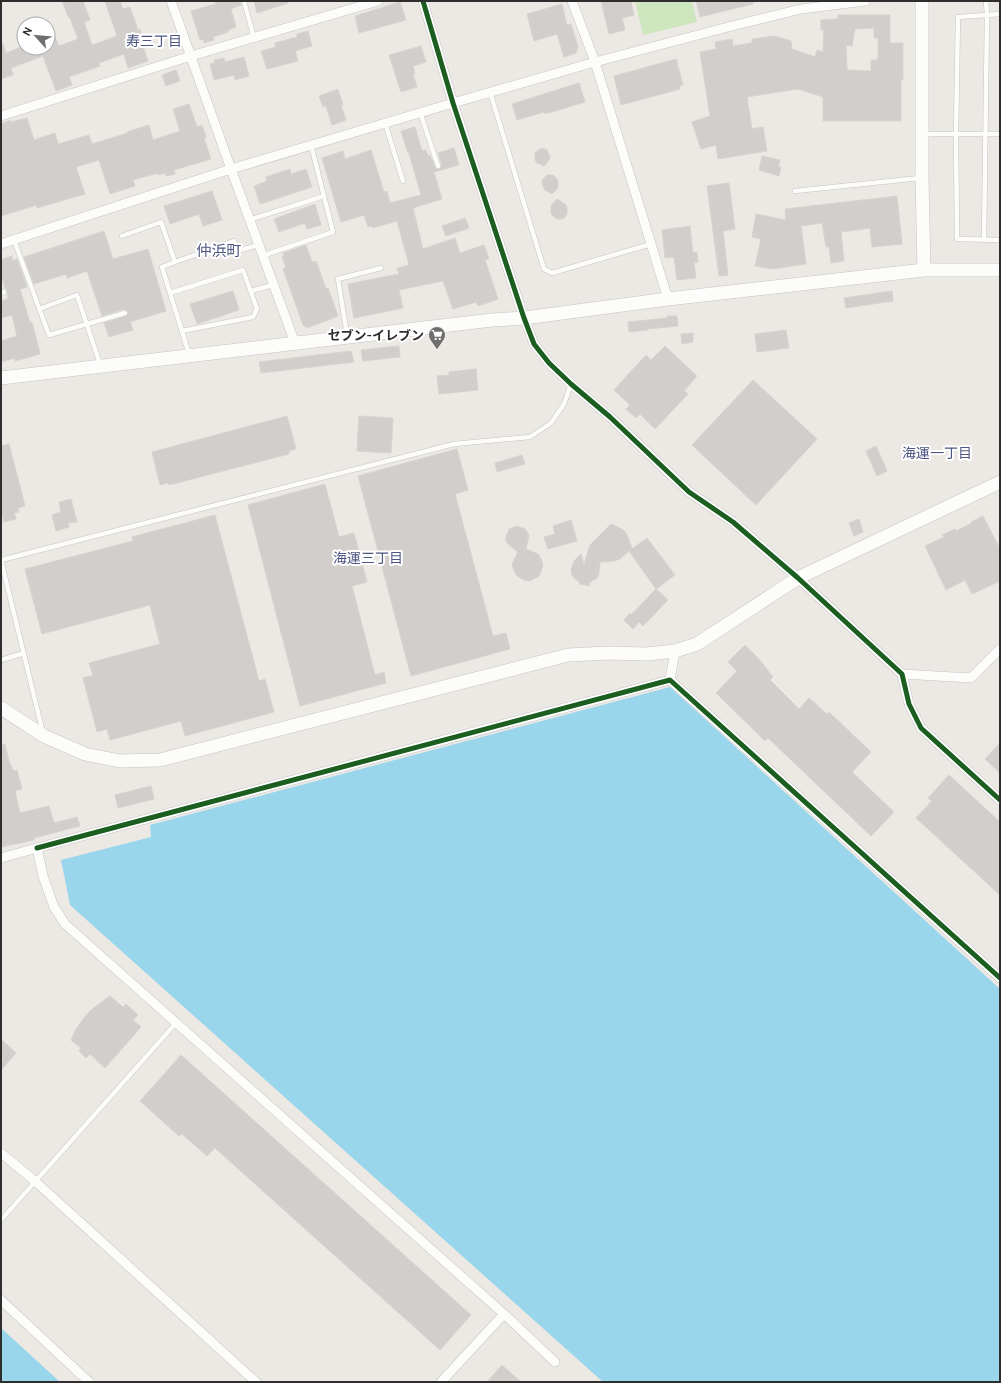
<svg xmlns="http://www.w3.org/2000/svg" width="1001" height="1383" font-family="Cabin,'Noto Sans JP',sans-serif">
<rect width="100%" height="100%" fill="#ece8e4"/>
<path fill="#cee6be" d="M 635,1 L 692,1 L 697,22 L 643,35 Z"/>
<path fill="#99d6ec" d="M 670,687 L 1000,989 L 1000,1382 L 603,1382 L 70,905 L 61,860 L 151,837 L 150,825 Z
M 1,1328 L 60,1382 L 1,1382 Z"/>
<path fill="#d1cecb" stroke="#d7d4d0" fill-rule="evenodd" d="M 62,1 L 83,1 L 90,20 L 84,22 L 92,45 L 117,36 L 105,1 L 120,1 L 123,9 L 130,7 L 138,30 L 140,29 L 143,40 L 141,40 L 148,61 L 128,68 L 124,54 L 99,63 L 100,66 L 69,77 L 72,85 L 56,91 L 43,56 L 11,68 L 13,75 L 1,79 L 1,45 L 3,44 L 6,53 L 19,48 L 48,48 L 48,39 L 55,37 L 59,46 L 78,39 L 70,18 L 69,18 Z
M 215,1 L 240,1 L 241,5 L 231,9 L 236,27 L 228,30 L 228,32 L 213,37 L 214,40 L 204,43 L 203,39 L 200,40 L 191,11 L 216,4 Z
M 254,1 L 288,1 L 288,3 L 257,13 Z
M 601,1 L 631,1 L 634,15 L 622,18 L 625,30 L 609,34 Z
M 696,1 L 753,1 L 753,4 L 700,17 Z
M 400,2 L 406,20 L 359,33 L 355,16 Z
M 562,4 L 567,25 L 571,24 L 578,47 L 576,53 L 564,57 L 557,34 L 534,41 L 527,14 Z
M 838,15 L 890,15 L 890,43 L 903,43 L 903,80 L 901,80 L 901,121 L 823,121 L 823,97 L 798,89 L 747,97 L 752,129 L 763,127 L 767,151 L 718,159 L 716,145 L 701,149 L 692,122 L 710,116 L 700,52 L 716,49 L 715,42 L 732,39 L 733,46 L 752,43 L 752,39 L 774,36 L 791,41 L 792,49 L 815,57 L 817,50 L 823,52 L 824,30 L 821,30 L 821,20 L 838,19 ZM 874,28 L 874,38 L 878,38 L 878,60 L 871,60 L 871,71 L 847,70 L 846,45 L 852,46 L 855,29 Z
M 308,31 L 312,46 L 295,51 L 298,61 L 267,69 L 261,51 L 276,47 L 275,43 L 297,37 L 297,34 Z
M 421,46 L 426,62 L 413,66 L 415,73 L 413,74 L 417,87 L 401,92 L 389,55 Z
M 244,57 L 249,76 L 235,80 L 234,75 L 214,80 L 210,64 L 215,63 L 214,60 L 224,58 L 225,62 Z
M 676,59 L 683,85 L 679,86 L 680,89 L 621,105 L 614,76 Z
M 176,70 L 180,81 L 166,86 L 162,75 Z
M 579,83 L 585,102 L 545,114 L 544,112 L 517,120 L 512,104 Z
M 338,89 L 343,105 L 341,106 L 346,120 L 332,125 L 326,106 L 323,107 L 319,96 Z
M 189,104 L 197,127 L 202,125 L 206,137 L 204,138 L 211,159 L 174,170 L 175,174 L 166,176 L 165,173 L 159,175 L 158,173 L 133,180 L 135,186 L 110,194 L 99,160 L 76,167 L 85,194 L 37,208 L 37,205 L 1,216 L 1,124 L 11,120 L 11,122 L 27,118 L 34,140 L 55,133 L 58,144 L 89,135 L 92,144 L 128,133 L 127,132 L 149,125 L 153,140 L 180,131 L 173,109 Z
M 415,127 L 422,151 L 426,150 L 428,156 L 430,155 L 436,169 L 440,169 L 442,166 L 438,153 L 454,148 L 459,165 L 434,172 L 442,199 L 413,208 L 423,249 L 455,238 L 460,253 L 484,245 L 489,259 L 485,260 L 498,299 L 478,306 L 476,302 L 453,309 L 443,281 L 399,290 L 403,308 L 354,318 L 348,284 L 399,274 L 397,268 L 409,265 L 397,221 L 373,228 L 372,226 L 368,227 L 364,215 L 341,222 L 322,158 L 343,151 L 345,159 L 371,150 L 384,192 L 387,191 L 390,203 L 421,195 L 409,153 L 408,153 L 401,131 Z
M 541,148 L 547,150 L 550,157 L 549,160 L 544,166 L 537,163 L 535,160 L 535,153 Z
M 762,156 L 780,160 L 778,166 L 781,167 L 779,176 L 759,170 Z
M 290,169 L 291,174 L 306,169 L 312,187 L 260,204 L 254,186 L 267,181 L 266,177 Z
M 547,175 L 553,175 L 558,180 L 558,188 L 552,194 L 545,190 L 543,186 L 542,183 L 543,179 Z
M 729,183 L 735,229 L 723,231 L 728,275 L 719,276 L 707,186 Z
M 212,191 L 222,220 L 203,226 L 199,214 L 170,224 L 164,206 Z
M 897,196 L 902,244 L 872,247 L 870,228 L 841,232 L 844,261 L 831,263 L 829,247 L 826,247 L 822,223 L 801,226 L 806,264 L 772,269 L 755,266 L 761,239 L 752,237 L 756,214 L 786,220 L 785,209 Z
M 557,199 L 565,204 L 567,207 L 567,214 L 564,218 L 561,219 L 557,219 L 551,214 L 551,206 Z
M 315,204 L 321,225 L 307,229 L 305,223 L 279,232 L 274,219 Z
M 465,218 L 469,228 L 446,236 L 442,226 Z
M 690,226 L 693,253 L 697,252 L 698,262 L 694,263 L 696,278 L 677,280 L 674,257 L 665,258 L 662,230 Z
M 104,231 L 113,259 L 148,249 L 166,311 L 130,322 L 133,330 L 109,337 L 104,323 L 126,316 L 128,314 L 128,312 L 124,309 L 102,316 L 87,271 L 67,278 L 66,274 L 34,284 L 24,257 Z
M 306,245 L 312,262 L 316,261 L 326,289 L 328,288 L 338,316 L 307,328 L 303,325 L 283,269 L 286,268 L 282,257 L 284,256 L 283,253 Z
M 12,256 L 13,261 L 17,259 L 27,287 L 20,289 L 30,323 L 32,322 L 40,354 L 15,361 L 15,358 L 1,362 L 1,341 L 17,336 L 12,315 L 1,318 L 1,301 L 8,299 L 7,290 L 5,288 L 3,280 L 1,280 L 1,260 Z
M 233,291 L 239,310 L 197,324 L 190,304 Z
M 892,291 L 893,301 L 846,308 L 844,298 Z
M 667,316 L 677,316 L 678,326 L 647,329 L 648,330 L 629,332 L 628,322 L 667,318 Z
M 786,330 L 789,348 L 757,352 L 755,334 Z
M 693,333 L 693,342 L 682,344 L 681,334 Z
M 399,346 L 400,357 L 363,361 L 361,350 Z
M 665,346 L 697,376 L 684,391 L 688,394 L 655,429 L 640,414 L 636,418 L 626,409 L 630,405 L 614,390 L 646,355 L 651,360 Z
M 351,351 L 354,362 L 261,373 L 259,362 Z
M 476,369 L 478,390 L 439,394 L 437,376 L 449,375 L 449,372 Z
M 753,380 L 817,439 L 756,505 L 692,445 Z
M 287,416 L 296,449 L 289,451 L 289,454 L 169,485 L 168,483 L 160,485 L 152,452 Z
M 359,416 L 393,418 L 391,453 L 357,451 Z
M 9,444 L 25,506 L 18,508 L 19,512 L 14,513 L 16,519 L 4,522 L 1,512 L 1,446 Z
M 876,446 L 887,471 L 877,476 L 866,451 Z
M 457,449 L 468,490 L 455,494 L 493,636 L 506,633 L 510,649 L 411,676 L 358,476 Z
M 522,455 L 525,464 L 497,472 L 495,463 Z
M 325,484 L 339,537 L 354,533 L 367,582 L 352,586 L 375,675 L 384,672 L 386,683 L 300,706 L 248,505 Z
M 71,499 L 77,522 L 68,523 L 69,527 L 56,531 L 52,515 L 61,512 L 59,502 Z
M 215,515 L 259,681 L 265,679 L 274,712 L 185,736 L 181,721 L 110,740 L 107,729 L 97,732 L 83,678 L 93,675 L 89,663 L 160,644 L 150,605 L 42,634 L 25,569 L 133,541 L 132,537 Z
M 983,516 L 1000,549 L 1000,581 L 972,594 L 965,580 L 946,590 L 925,546 L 944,537 L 942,535 L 955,529 L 956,531 L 972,523 L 971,522 Z
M 859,519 L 863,532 L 854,536 L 849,523 Z
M 571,520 L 577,541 L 548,549 L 544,537 L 555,534 L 553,526 Z
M 611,524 L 622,529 L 626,533 L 632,548 L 620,559 L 614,561 L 600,562 L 599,573 L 597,578 L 589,583 L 590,586 L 579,584 L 580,582 L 575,579 L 572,575 L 571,570 L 574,561 L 581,554 L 584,565 L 590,545 Z
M 517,526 L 525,529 L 529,535 L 526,549 L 538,554 L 542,561 L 543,566 L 539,576 L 530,581 L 524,580 L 516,575 L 512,565 L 514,560 L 518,552 L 509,545 L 506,541 L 506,537 L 509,529 Z
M 647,538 L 675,575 L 656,589 L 629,551 Z
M 656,589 L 668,600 L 643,626 L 639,622 L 633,629 L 624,620 L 630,613 L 631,615 Z
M 745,645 L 759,659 L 773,677 L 770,680 L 799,709 L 809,698 L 827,714 L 829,712 L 871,752 L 852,772 L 894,812 L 871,836 L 768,738 L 765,741 L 716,693 L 737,671 L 728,662 Z
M 1000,743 L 1000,773 L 985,759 Z
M 5,744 L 10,765 L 11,765 L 13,771 L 17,770 L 22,789 L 15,791 L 20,813 L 49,806 L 54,823 L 77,817 L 80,826 L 34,838 L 34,840 L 1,847 L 1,745 Z
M 949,775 L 1000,822 L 1000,895 L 916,818 L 932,801 L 928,798 Z
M 151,786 L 154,799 L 118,808 L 115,795 Z
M 110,996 L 123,1007 L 126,1004 L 138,1015 L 133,1020 L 141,1027 L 105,1068 L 90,1054 L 86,1058 L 79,1051 L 81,1048 L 71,1040 L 76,1029 L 83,1019 L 91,1010 Z
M 1,1039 L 16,1053 L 1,1070 Z
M 181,1055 L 471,1315 L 440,1350 L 215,1148 L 207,1156 L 182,1134 L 179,1136 L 140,1101 Z
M 502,1365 L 521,1382 L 487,1382 Z"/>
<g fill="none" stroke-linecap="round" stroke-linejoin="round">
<defs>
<path id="lane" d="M 244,1 L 254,38
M 986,1 L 987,15 L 1000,14
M 490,92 L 544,269 L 552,273 L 651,244
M 420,112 L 438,166
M 385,123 L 403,181
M 924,134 L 1000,134
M 795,191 L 920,178
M 249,220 L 324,196
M 122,236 L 161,222 L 175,262 L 162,267 L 189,354
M 14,240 L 49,335 L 125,313
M 984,240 L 987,15 L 958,17 L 956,134 L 957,239 L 1000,240
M 262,256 L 333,232 L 311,145
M 175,262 L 234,241 L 237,251 L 258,245
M 251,291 L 273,285
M 1,293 L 4,292
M 170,293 L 243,270 L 257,309 L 253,317 L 182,331
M 39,309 L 77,295 L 100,364
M 347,335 L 338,279 L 381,268
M 1,560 L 454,444 L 530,437 L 551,423 L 564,404 L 571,384
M 1,560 L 43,733
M 1,660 L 24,653
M 1,1220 L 176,1023"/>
<path id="street" d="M 171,1 L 231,169 L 295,343
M 423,1 L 453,103 L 524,318 L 534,344 L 549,363 L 571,384 L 610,417 L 689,492 L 733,522 L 798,578 L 902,674 L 909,704 L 921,728 L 1000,800
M 572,1 L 595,62 L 668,299
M 1,116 L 191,56 L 378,1
M 1,244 L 231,169 L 453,103 L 595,62 L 732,26 L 801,9 L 865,1
M 902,674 L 971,678 L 1000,649
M 670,680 L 675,651
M 37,848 L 670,680 L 1000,978
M 1,858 L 37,848 L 43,876 L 54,907 L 65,924 L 504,1314 L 555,1362
M 1,1153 L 36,1182 L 256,1382
M 1,1300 L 89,1382
M 441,1382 L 504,1314"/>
<path id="secondary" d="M 922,1 L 922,177 L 924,270
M 1,378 L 492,320 L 524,318 L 668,299 L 924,270 L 1000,270
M 1,708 L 44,736 L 85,754 L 120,761 L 160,760 L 568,655 L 608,653 L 647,654 L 675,651 L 697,644 L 798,578 L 1000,482"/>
</defs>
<use href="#lane" stroke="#c5c4c5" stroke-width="5.5"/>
<use href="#street" stroke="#c5c4c5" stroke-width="10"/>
<use href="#secondary" stroke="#c5c4c5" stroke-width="14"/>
<use href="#lane" stroke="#fcfcfb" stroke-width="4.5"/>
<use href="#street" stroke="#fcfcfb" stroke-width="9"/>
<use href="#secondary" stroke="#fcfcfb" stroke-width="13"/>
<defs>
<path id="cycleway" d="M 423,1 L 453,103 L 524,318 L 534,344 L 549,363 L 571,384 L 610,417 L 689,492 L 733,522 L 798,578 L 902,674 L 909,704 L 921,728 L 1000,800
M 37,848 L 670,680 L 1000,978"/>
</defs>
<use href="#cycleway" stroke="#fff" stroke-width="8"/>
<use href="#cycleway" stroke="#1b5e20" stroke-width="5"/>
</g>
<defs>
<symbol id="supermarket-pin" viewBox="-11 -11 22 30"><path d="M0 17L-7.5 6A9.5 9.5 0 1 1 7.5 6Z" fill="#706f6e" stroke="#fff"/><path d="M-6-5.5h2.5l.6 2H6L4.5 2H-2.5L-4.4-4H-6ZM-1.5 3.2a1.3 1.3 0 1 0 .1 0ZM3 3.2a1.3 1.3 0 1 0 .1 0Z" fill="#fff"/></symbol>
</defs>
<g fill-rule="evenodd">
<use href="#supermarket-pin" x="427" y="325" width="20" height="27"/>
</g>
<g text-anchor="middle" stroke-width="4" stroke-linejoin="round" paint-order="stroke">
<g font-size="13" font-weight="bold" fill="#2e2e2e" stroke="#fff" text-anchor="end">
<text x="424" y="340">セブン-イレブン</text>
</g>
<g font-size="14" fill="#4d5680" stroke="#fff">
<text x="154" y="46">寿三丁目</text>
<text x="937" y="458">海運一丁目</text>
<text x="368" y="563">海運三丁目</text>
</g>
<g font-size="15" fill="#4d5680" stroke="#fff">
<text x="219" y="256">仲浜町</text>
</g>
</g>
<rect width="1001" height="1383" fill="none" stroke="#2e2e2e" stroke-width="4"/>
<g transform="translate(36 36) rotate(297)"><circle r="19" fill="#ffffff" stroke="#ababab"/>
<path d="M0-3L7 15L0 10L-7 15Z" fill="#706f6e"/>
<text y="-6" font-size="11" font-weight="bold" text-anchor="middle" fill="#2e2e2e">N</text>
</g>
</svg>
